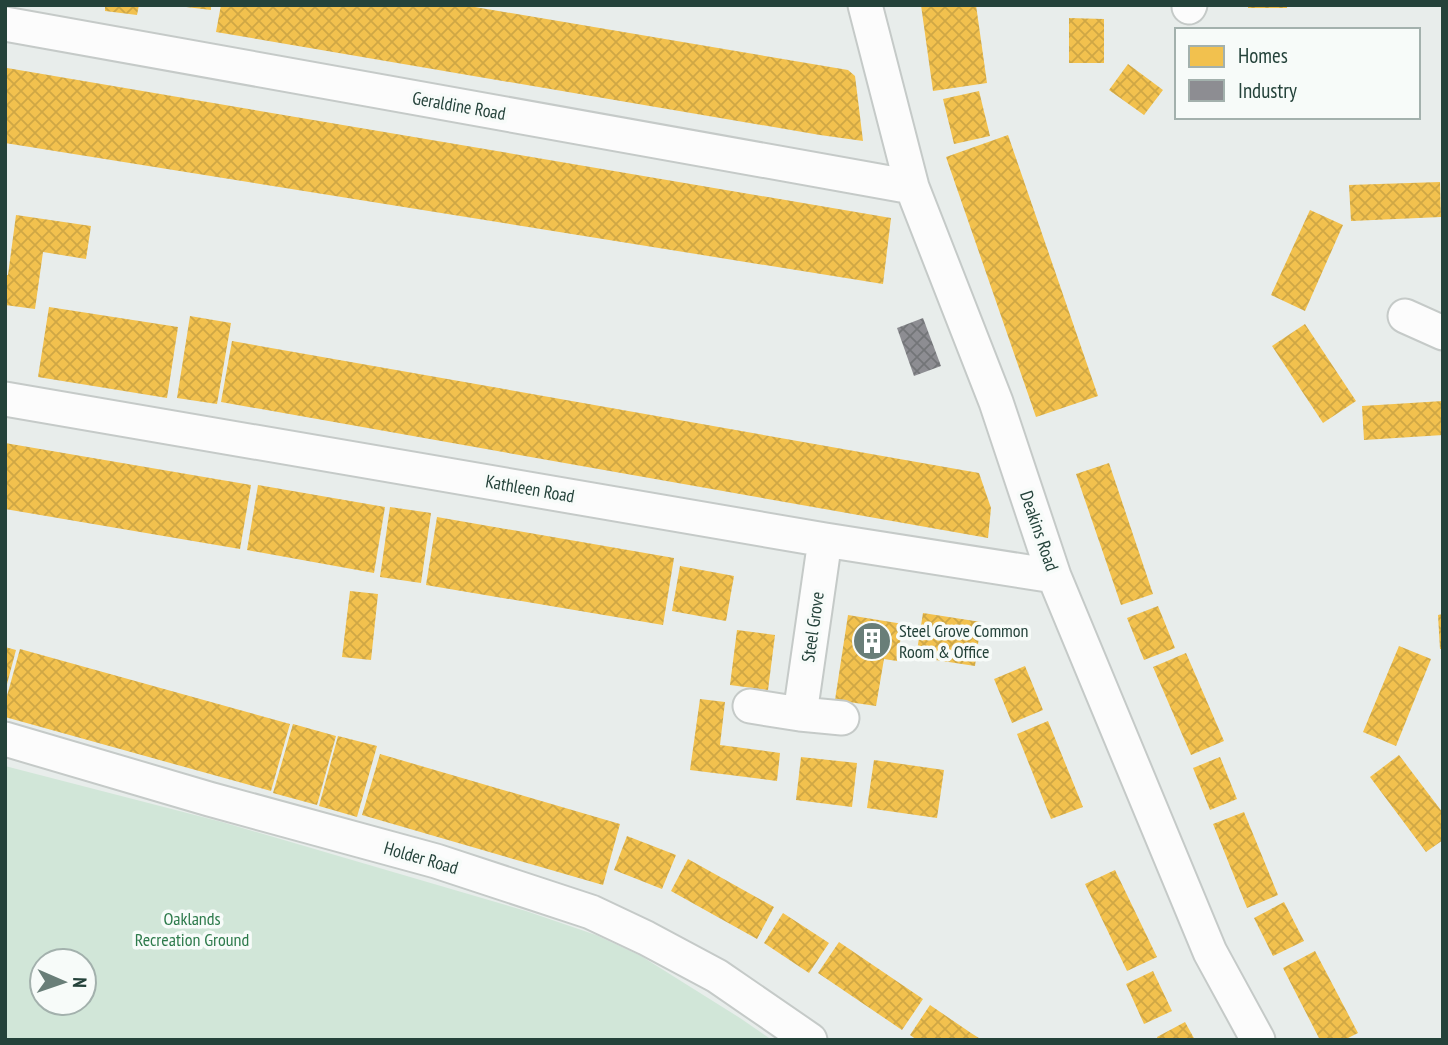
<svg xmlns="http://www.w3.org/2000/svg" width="1448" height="1045" font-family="'PT Sans Narrow',sans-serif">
<defs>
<pattern id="homes-cross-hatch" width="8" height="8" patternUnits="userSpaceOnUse" patternTransform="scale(1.75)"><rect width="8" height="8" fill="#f2c14e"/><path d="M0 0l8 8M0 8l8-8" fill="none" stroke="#cfa745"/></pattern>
<pattern id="industry-cross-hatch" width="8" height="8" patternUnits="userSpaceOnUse" patternTransform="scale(1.75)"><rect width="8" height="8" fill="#8d8d92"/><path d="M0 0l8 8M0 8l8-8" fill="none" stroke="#737578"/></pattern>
</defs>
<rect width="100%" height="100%" fill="#e8edeb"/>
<path fill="#d1e6d8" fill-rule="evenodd" d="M 5,766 L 222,822 L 526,911 L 596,935 L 641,956 L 740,1018 L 772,1040 L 5,1040 ZM 42,961 L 84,961 L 84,1003 L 42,1003 Z"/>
<path fill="url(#homes-cross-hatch)" d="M 105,5 L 139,5 L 137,15 L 105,11 Z
M 186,5 L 211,5 L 211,10 L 186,7 Z
M 221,5 L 463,5 L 848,70 L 855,76 L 863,141 L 820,135 L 216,32 Z
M 921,5 L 976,5 L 987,83 L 933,91 Z
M 1248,5 L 1287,5 L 1287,8 L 1248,8 Z
M 1069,18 L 1104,19 L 1104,63 L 1069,63 Z
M 1128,64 L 1163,90 L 1144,115 L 1109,90 Z
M 7,68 L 891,218 L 883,284 L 5,143 L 5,77 Z
M 979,91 L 990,136 L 954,144 L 943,99 Z
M 1008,135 L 1098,396 L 1036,417 L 946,157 Z
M 1440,182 L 1441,217 L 1351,221 L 1349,185 Z
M 1310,210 L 1343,225 L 1305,311 L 1271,295 Z
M 16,215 L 91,226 L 86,259 L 43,252 L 35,309 L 5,305 L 5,275 L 8,275 Z
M 49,307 L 178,327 L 167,398 L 38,377 Z
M 190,316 L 231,323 L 217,404 L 177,398 Z
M 1305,324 L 1356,401 L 1323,423 L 1272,346 Z
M 232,341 L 979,473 L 991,508 L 988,538 L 221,402 Z
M 1443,401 L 1443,435 L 1364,440 L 1362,406 Z
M 5,443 L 251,485 L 240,549 L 5,509 Z
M 1109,463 L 1153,594 L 1121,605 L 1076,474 Z
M 258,485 L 385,507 L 374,573 L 247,550 Z
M 390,507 L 431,513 L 421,583 L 380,577 Z
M 437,517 L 674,558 L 663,625 L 426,585 Z
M 680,566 L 734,576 L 726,621 L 672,611 Z
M 350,591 L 378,594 L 371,660 L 342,657 Z
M 1158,606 L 1175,648 L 1144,660 L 1127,618 Z
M 923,613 L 981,622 L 975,666 L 916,657 Z
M 1443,614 L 1443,649 L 1440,649 L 1438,615 Z
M 848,615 L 903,624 L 897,661 L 884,659 L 876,706 L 835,700 Z
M 737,630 L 775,635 L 768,690 L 730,685 Z
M 1399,646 L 1431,659 L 1396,746 L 1363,732 Z
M 5,647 L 16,650 L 6,688 L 5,688 Z
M 20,649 L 290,724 L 271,791 L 5,717 L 5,703 Z
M 1186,653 L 1224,741 L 1191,755 L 1153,667 Z
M 1025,666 L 1043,710 L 1012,723 L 994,679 Z
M 700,699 L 725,702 L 720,745 L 780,753 L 777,781 L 690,770 Z
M 1048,721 L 1083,807 L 1051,819 L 1017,734 Z
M 293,724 L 336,736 L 317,805 L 273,793 Z
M 338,736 L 377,746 L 357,817 L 319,806 Z
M 380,754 L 620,824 L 603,885 L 362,815 Z
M 1399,755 L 1443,813 L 1443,840 L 1426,852 L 1370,777 Z
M 801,757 L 857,763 L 852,807 L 796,800 Z
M 1220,757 L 1237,799 L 1210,810 L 1193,768 Z
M 874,760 L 944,770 L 937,818 L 867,808 Z
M 1244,812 L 1278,895 L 1247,908 L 1213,824 Z
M 627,836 L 676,855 L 662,889 L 614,870 Z
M 688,859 L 774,907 L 757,939 L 671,891 Z
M 1115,870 L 1157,957 L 1127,971 L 1085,884 Z
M 1284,902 L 1304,941 L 1273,956 L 1254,918 Z
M 783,913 L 829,943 L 809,973 L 764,943 Z
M 839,942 L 923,999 L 902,1030 L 818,973 Z
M 1315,951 L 1358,1033 L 1344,1040 L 1320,1040 L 1283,968 Z
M 1153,971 L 1172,1011 L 1144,1024 L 1126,984 Z
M 930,1005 L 971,1033 L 982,1040 L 917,1040 L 910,1035 Z
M 1185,1022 L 1195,1040 L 1158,1040 L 1157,1037 Z"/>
<path fill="url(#industry-cross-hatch)" d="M 923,318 L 941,366 L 914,376 L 897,328 Z"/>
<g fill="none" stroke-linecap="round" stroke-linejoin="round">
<defs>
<path id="minor" d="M 865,5 L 912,187 L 996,402 L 1054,576 L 1210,952 L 1258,1040
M 1189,7 L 1190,5
M 5,24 L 912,187
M 1405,316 L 1443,333
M 5,399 L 825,540 L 1054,576
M 750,706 L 800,714 L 842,718
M 800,714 L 825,540
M 5,739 L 209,799 L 436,861 L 591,912 L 646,938 L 717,976 L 810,1040"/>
</defs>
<use href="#minor" stroke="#c5cac8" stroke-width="37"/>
<use href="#minor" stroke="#fcfcfc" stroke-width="33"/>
</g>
<defs>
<symbol id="building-disc" viewBox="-11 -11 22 22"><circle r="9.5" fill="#697e78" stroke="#f7fbf9"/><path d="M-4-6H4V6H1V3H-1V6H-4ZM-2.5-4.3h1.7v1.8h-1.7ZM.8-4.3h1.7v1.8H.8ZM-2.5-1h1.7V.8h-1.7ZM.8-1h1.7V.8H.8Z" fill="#fff"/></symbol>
</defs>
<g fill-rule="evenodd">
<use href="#building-disc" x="850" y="619" width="44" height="44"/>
</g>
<g text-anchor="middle" stroke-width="7" stroke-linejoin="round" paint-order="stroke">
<g font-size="18" fill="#24423a" stroke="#f7fbf9">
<text transform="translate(459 106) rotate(10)" y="6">Geraldine Road</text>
<text transform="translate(530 489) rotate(10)" y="6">Kathleen Road</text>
<text transform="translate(1039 531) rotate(71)" y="6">Deakins Road</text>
<text transform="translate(813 627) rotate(-82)" y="6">Steel Grove</text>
<text transform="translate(421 858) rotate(16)" y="6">Holder Road</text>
</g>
<g font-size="18" fill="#24423a" stroke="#f7fbf9" text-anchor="start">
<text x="899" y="637">Steel Grove Common<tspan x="899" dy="21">Room &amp; Office</tspan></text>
</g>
<g font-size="18" fill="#2d7a4b" stroke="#f7fbf9">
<text x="192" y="925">Oaklands<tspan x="192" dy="21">Recreation Ground</tspan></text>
</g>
</g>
<rect width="1448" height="1045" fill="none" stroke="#24423a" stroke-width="14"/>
<rect x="1175" y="28" width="245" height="91" fill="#f7fbf9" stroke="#a3b1ad" stroke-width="2"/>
<rect x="1189" y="46" width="35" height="21" fill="#f2c14e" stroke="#a3b1ad" stroke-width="2"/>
<text x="1238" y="63" font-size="21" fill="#24423a">Homes</text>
<rect x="1189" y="80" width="35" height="21" fill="#8d8d92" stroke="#a3b1ad" stroke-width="2"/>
<text x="1238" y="98" font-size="21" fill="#24423a">Industry</text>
<g transform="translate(63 982) rotate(92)"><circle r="33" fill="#f7fbf9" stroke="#a3b1ad" stroke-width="2"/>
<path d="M0-5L12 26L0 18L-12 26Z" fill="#697e78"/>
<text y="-10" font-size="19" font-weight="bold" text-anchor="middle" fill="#24423a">N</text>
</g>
</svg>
